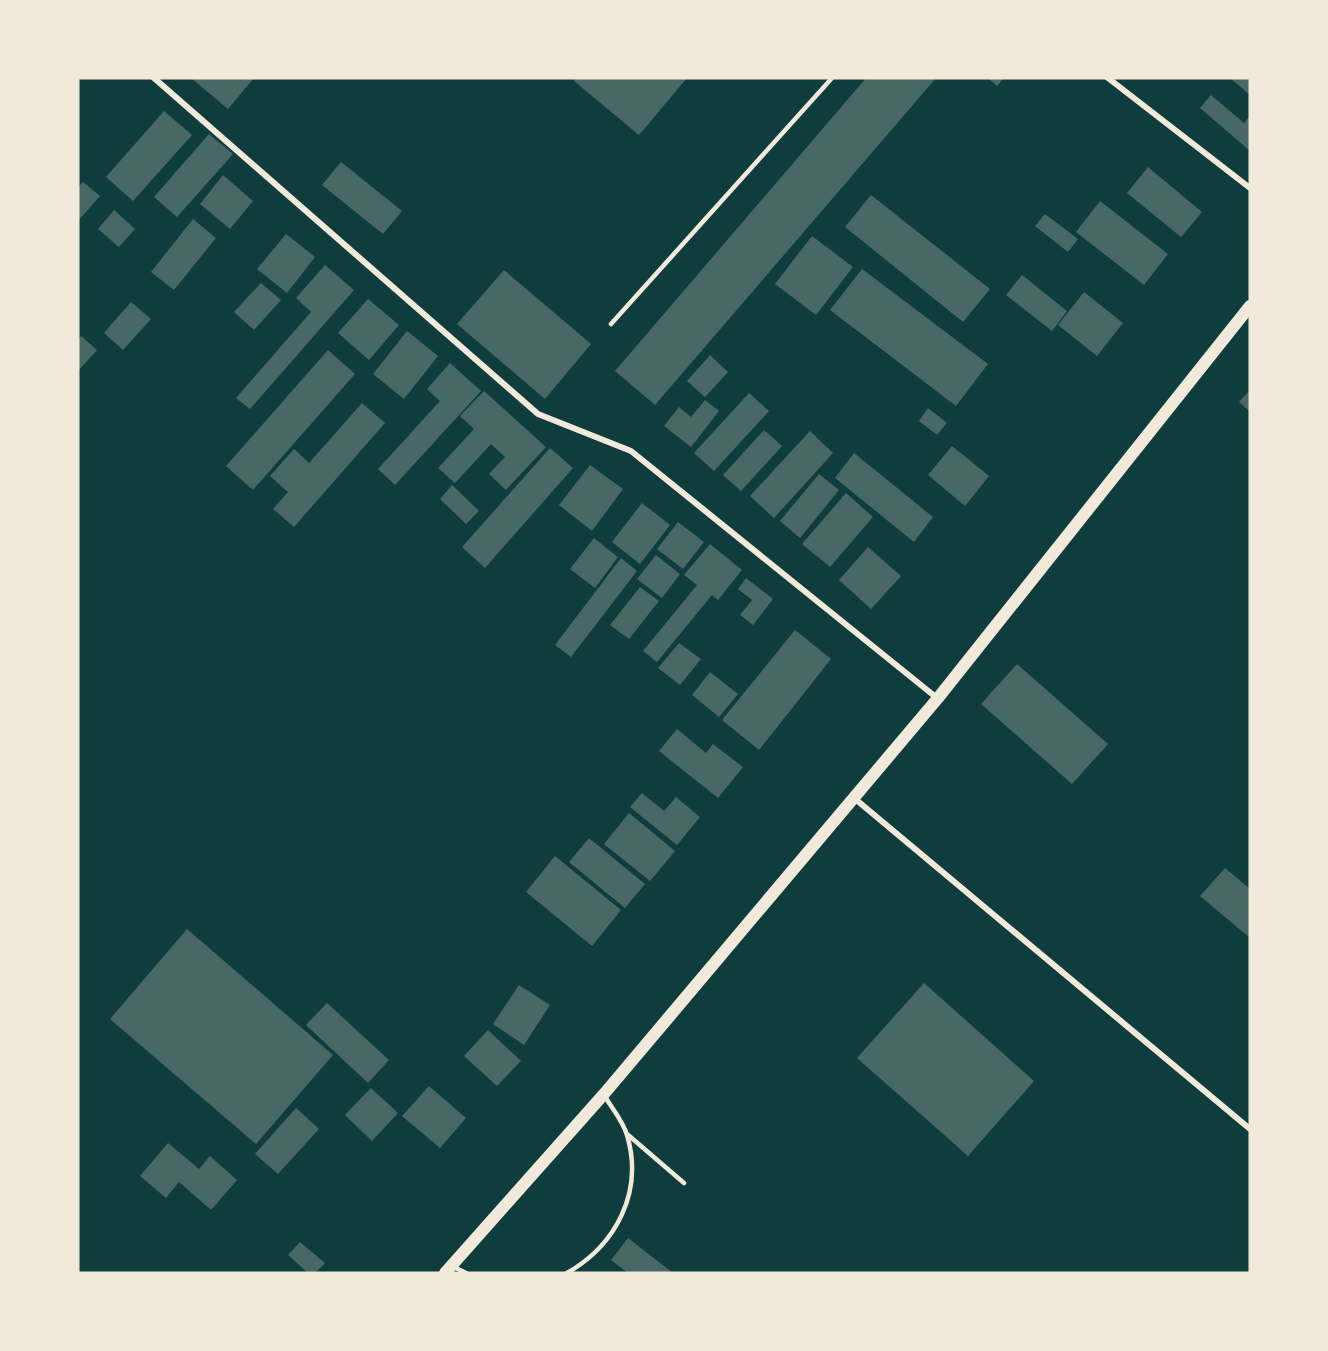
<svg xmlns="http://www.w3.org/2000/svg" width="1328" height="1351" font-family="Mulish,sans-serif">
<rect width="100%" height="100%" fill="#0f3d3e"/>
<path fill="#486865" d="M 191,78 L 254,78 L 228,109 Z
M 576,78 L 687,78 L 639,135 L 574,81 Z
M 866,78 L 936,78 L 655,405 L 615,371 Z
M 988,78 L 1004,78 L 997,86 Z
M 1230,78 L 1250,78 L 1250,95 Z
M 1211,95 L 1244,123 L 1250,116 L 1250,151 L 1200,108 Z
M 164,111 L 192,135 L 133,201 L 106,177 Z
M 209,134 L 233,154 L 177,217 L 154,197 Z
M 341,162 L 402,211 L 383,234 L 322,185 Z
M 1148,167 L 1202,212 L 1181,237 L 1127,193 Z
M 223,175 L 253,201 L 230,229 L 200,204 Z
M 83,182 L 100,196 L 78,221 L 78,187 Z
M 871,195 L 990,289 L 963,322 L 845,227 Z
M 1100,201 L 1168,254 L 1144,285 L 1076,232 Z
M 114,210 L 135,229 L 119,247 L 98,229 Z
M 1045,214 L 1078,239 L 1068,252 L 1035,226 Z
M 193,219 L 216,238 L 174,290 L 151,272 Z
M 286,234 L 315,257 L 287,293 L 257,269 Z
M 812,236 L 853,267 L 816,315 L 775,284 Z
M 325,265 L 354,290 L 250,409 L 236,398 L 311,312 L 296,298 Z
M 862,269 L 988,364 L 956,406 L 830,310 Z
M 504,270 L 591,344 L 545,399 L 457,324 Z
M 1022,275 L 1067,311 L 1052,331 L 1006,295 Z
M 261,283 L 281,300 L 254,330 L 234,312 Z
M 1084,292 L 1123,323 L 1097,356 L 1058,325 Z
M 368,299 L 399,325 L 369,360 L 338,333 Z
M 131,302 L 151,319 L 123,350 L 104,333 Z
M 407,331 L 438,356 L 404,399 L 373,374 Z
M 81,336 L 97,350 L 78,371 L 78,339 Z
M 328,350 L 355,374 L 253,490 L 226,466 Z
M 710,355 L 728,372 L 705,397 L 687,381 Z
M 450,363 L 481,391 L 395,485 L 378,469 L 440,401 L 427,389 Z
M 1250,390 L 1250,412 L 1239,402 Z
M 484,391 L 546,447 L 506,490 L 489,474 L 505,457 L 491,444 L 455,483 L 438,468 L 474,429 L 460,416 Z
M 749,393 L 769,411 L 714,471 L 694,453 Z
M 705,400 L 719,411 L 691,447 L 664,426 L 679,407 L 691,417 Z
M 362,403 L 385,423 L 294,527 L 273,509 L 288,492 L 270,476 L 294,449 L 309,463 Z
M 928,408 L 947,423 L 937,435 L 919,421 Z
M 764,430 L 782,446 L 741,491 L 723,475 Z
M 810,431 L 833,453 L 774,518 L 750,496 Z
M 952,446 L 989,476 L 965,506 L 928,475 Z
M 550,448 L 573,468 L 485,568 L 462,547 Z
M 854,453 L 933,517 L 914,542 L 835,478 Z
M 590,465 L 623,489 L 592,531 L 559,505 Z
M 819,474 L 839,490 L 800,538 L 780,521 Z
M 452,485 L 479,511 L 466,524 L 440,499 Z
M 846,493 L 873,517 L 830,567 L 802,544 Z
M 642,503 L 670,525 L 640,564 L 612,542 Z
M 678,522 L 704,542 L 683,569 L 657,549 Z
M 594,538 L 618,557 L 595,588 L 570,569 Z
M 710,544 L 742,570 L 718,600 L 712,595 L 657,662 L 643,651 L 697,585 L 684,575 Z
M 868,547 L 901,576 L 871,609 L 839,580 Z
M 656,555 L 680,574 L 662,598 L 637,579 Z
M 621,558 L 637,571 L 571,657 L 555,645 Z
M 746,578 L 773,599 L 753,625 L 740,615 L 752,600 L 738,589 Z
M 640,587 L 659,601 L 629,639 L 610,625 Z
M 795,630 L 831,659 L 759,750 L 722,720 Z
M 679,643 L 701,659 L 680,685 L 658,668 Z
M 1017,664 L 1108,744 L 1072,784 L 981,704 Z
M 710,672 L 738,694 L 719,717 L 692,695 Z
M 677,729 L 706,753 L 713,744 L 743,767 L 718,798 L 659,751 Z
M 642,793 L 664,811 L 676,797 L 700,817 L 677,845 L 630,807 Z
M 629,813 L 675,851 L 650,881 L 604,844 Z
M 589,838 L 645,884 L 625,908 L 569,862 Z
M 555,856 L 621,910 L 592,946 L 526,892 Z
M 1225,868 L 1250,889 L 1250,938 L 1200,896 Z
M 187,929 L 333,1055 L 256,1144 L 110,1019 Z
M 924,983 L 1034,1081 L 968,1156 L 857,1058 Z
M 519,985 L 550,1005 L 524,1045 L 493,1024 Z
M 327,1003 L 389,1060 L 368,1083 L 306,1025 Z
M 488,1030 L 521,1061 L 497,1086 L 464,1056 Z
M 429,1086 L 466,1118 L 440,1148 L 402,1116 Z
M 371,1088 L 398,1113 L 372,1141 L 345,1115 Z
M 296,1108 L 319,1129 L 278,1174 L 255,1154 Z
M 168,1143 L 199,1169 L 210,1156 L 237,1180 L 211,1210 L 179,1182 L 166,1198 L 140,1176 Z
M 628,1238 L 673,1273 L 628,1273 L 611,1260 Z
M 300,1242 L 325,1263 L 315,1273 L 308,1273 L 288,1255 Z"/>
<g fill="none" stroke-linecap="round" stroke-linejoin="round">
<path stroke="#f1e9da" stroke-width="4.5" d="M 611,324 L 832,78
M 627,1134 L 684,1183
M 454,1267 L 466,1273
M 567,1273 C 616,1245 644,1192 627,1135 C 623,1121 611,1107 604,1095"/>
<path stroke="#f1e9da" stroke-width="6" d="M 154,78 L 538,414 L 631,451 L 937,698
M 1108,78 L 1250,188
M 854,798 L 1250,1129"/>
<path stroke="#f1e9da" stroke-width="12" d="M 445,1273 L 604,1094 L 938,698 L 1250,306"/>
</g>
<rect width="1328" height="1351" fill="none" stroke="#f1e9da" stroke-width="159"/>
</svg>
